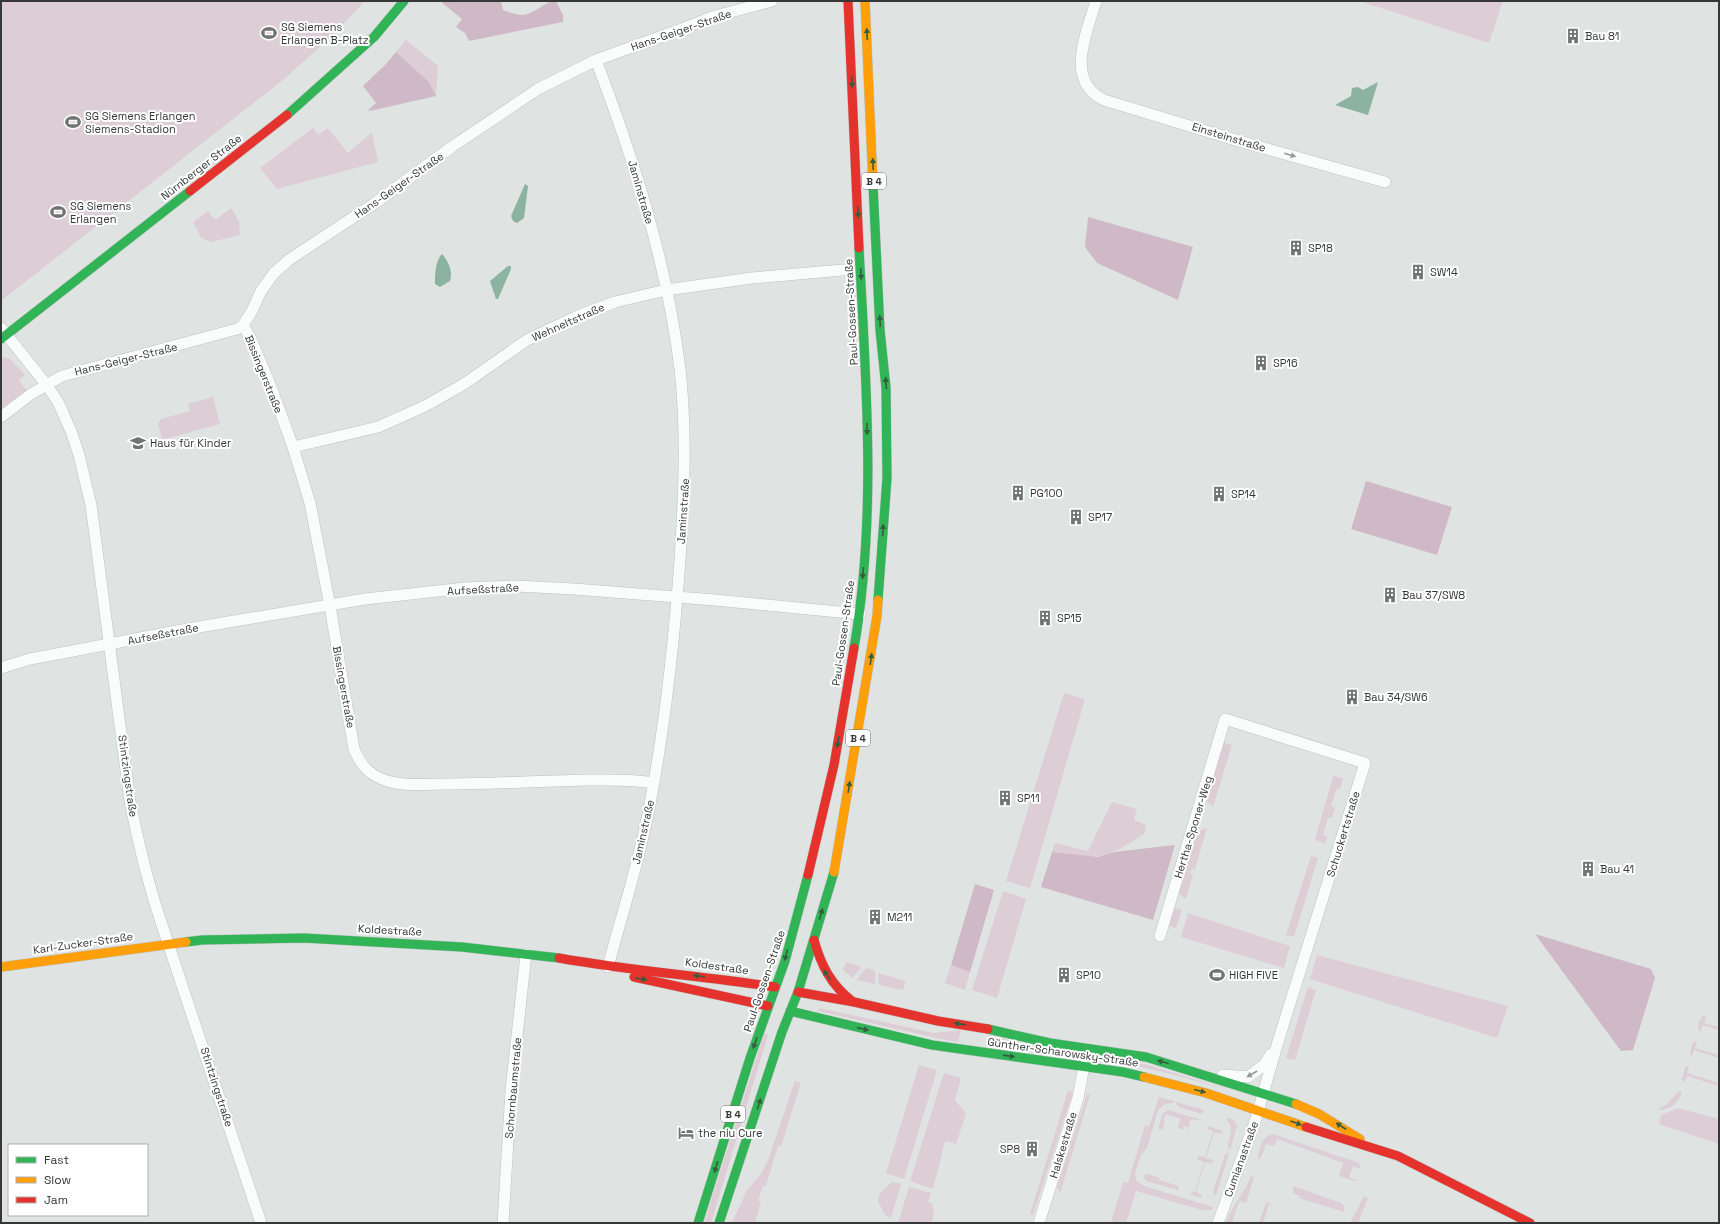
<svg xmlns="http://www.w3.org/2000/svg" width="1720" height="1224" font-family="'Space Grotesk',sans-serif">
<rect width="100%" height="100%" fill="#dfe4e2"/>
<path fill="#ddcdd5" d="M 1,1 L 365,1 L 331,37 L 284,79 L 1,301 Z
M 1359,1 L 1503,1 L 1489,43 Z
M 406,40 L 438,66 L 436,96 L 428,81 L 396,52 Z
M 313,128 L 318,135 L 328,128 L 348,153 L 372,132 L 378,162 L 277,189 L 260,168 Z
M 231,208 L 239,221 L 240,235 L 211,242 L 201,238 L 193,222 L 208,211 L 215,220 Z
M 1,357 L 10,359 L 25,375 L 19,380 L 27,391 L 1,411 Z
M 213,397 L 220,424 L 162,440 L 158,423 L 161,419 L 190,411 L 188,404 Z
M 1064,693 L 1085,699 L 1030,888 L 1006,881 Z
M 1221,742 L 1232,745 L 1213,807 L 1204,799 Z
M 1333,776 L 1343,778 L 1340,789 L 1337,788 L 1331,806 L 1335,807 L 1332,818 L 1328,818 L 1323,835 L 1327,836 L 1325,843 L 1315,840 Z
M 1112,802 L 1137,809 L 1134,820 L 1146,825 L 1144,834 C 1131,842 1115,854 1099,856 C 1084,859 1067,854 1052,852 L 1055,843 L 1088,851 Z
M 1207,828 L 1195,869 L 1192,869 L 1190,874 L 1193,875 L 1186,899 L 1177,892 L 1195,832 Z
M 1311,856 L 1318,858 L 1294,937 L 1286,935 Z
M 1003,891 L 1026,899 L 997,998 L 972,990 Z
M 1171,907 L 1182,910 L 1176,928 L 1166,925 Z
M 1188,913 L 1290,946 L 1284,968 L 1181,937 Z
M 1317,955 L 1508,1006 L 1497,1038 L 1310,979 Z
M 846,962 L 862,967 L 852,978 L 843,970 Z
M 951,965 L 970,972 L 965,990 L 945,983 Z
M 866,968 L 875,971 L 875,984 L 857,980 Z
M 878,973 L 906,981 L 903,990 L 879,985 Z
M 1308,987 L 1316,990 L 1295,1060 L 1286,1058 Z
M 819,1008 L 934,1033 L 961,1030 L 958,1042 L 945,1040 L 818,1011 Z
M 1704,1015 L 1706,1016 L 1704,1023 L 1719,1027 L 1719,1030 L 1703,1025 L 1700,1032 L 1699,1031 C 1697,1027 1699,1018 1704,1015 Z
M 764,1034 L 768,1035 L 711,1223 L 704,1223 Z
M 993,1036 L 1035,1047 L 1017,1049 L 990,1045 Z
M 1696,1041 L 1697,1041 L 1695,1048 L 1719,1055 L 1719,1058 L 1694,1050 L 1692,1057 L 1691,1057 L 1690,1053 L 1693,1042 Z
M 1055,1052 L 1145,1064 L 1232,1091 L 1171,1074 L 1132,1065 L 1053,1054 Z
M 919,1065 L 937,1070 L 904,1179 L 886,1173 Z
M 1688,1066 L 1689,1066 L 1687,1073 L 1719,1083 L 1719,1086 L 1687,1076 L 1684,1082 L 1683,1082 L 1682,1079 L 1685,1067 Z
M 944,1073 L 961,1078 L 955,1100 L 966,1114 L 956,1144 L 945,1141 L 933,1189 L 910,1181 Z
M 795,1081 L 801,1083 L 781,1146 L 778,1146 L 766,1186 L 763,1186 L 758,1201 L 761,1202 L 755,1223 L 732,1223 L 747,1190 L 760,1175 L 767,1163 Z
M 1068,1091 L 1073,1092 L 1033,1215 L 1030,1214 Z
M 1679,1091 L 1682,1092 C 1678,1103 1672,1109 1660,1110 L 1659,1109 L 1667,1104 Z
M 1087,1094 L 1090,1095 L 1060,1193 L 1057,1187 Z
M 1159,1097 L 1174,1101 L 1174,1103 L 1165,1104 L 1158,1110 L 1147,1148 L 1141,1155 L 1135,1173 L 1136,1180 L 1144,1186 L 1213,1207 L 1212,1210 L 1202,1210 L 1136,1191 L 1126,1223 L 1111,1223 L 1123,1182 L 1128,1183 L 1145,1125 L 1149,1127 Z
M 1176,1102 L 1204,1110 L 1202,1114 L 1179,1107 L 1176,1104 Z
M 1678,1108 L 1719,1119 L 1719,1144 L 1659,1124 L 1661,1115 Z
M 1168,1110 L 1199,1119 L 1199,1121 L 1191,1119 L 1186,1138 L 1188,1127 L 1184,1126 L 1183,1130 L 1178,1128 L 1180,1119 L 1165,1114 L 1163,1129 L 1158,1129 L 1163,1113 Z
M 1228,1118 L 1233,1119 L 1237,1126 L 1230,1150 L 1228,1148 C 1227,1137 1237,1129 1226,1120 Z
M 1208,1126 L 1222,1131 L 1221,1134 L 1214,1132 L 1206,1158 L 1213,1160 L 1212,1164 L 1205,1162 L 1196,1192 L 1202,1195 L 1201,1198 L 1191,1194 L 1192,1191 L 1195,1192 L 1204,1162 L 1197,1159 L 1199,1156 L 1205,1157 L 1213,1131 L 1207,1129 Z
M 1273,1134 L 1359,1163 L 1361,1169 L 1353,1166 L 1349,1177 L 1357,1180 L 1355,1181 L 1339,1176 L 1343,1163 L 1277,1139 L 1274,1146 L 1266,1144 L 1260,1160 L 1258,1157 C 1261,1147 1261,1136 1273,1134 Z
M 1227,1153 L 1229,1153 L 1216,1196 L 1215,1195 L 1213,1192 L 1225,1154 Z
M 1145,1173 L 1160,1178 L 1159,1180 L 1179,1186 L 1178,1190 L 1146,1181 L 1144,1178 Z
M 1251,1176 L 1254,1177 L 1246,1203 L 1239,1201 L 1232,1223 L 1226,1223 C 1232,1205 1245,1193 1251,1176 Z
M 892,1182 L 901,1184 L 891,1218 L 885,1215 L 878,1201 L 880,1193 Z
M 1293,1186 L 1341,1203 L 1345,1207 L 1344,1212 L 1299,1198 L 1300,1196 L 1293,1193 Z
M 909,1187 L 931,1193 L 928,1202 L 932,1203 L 934,1214 L 931,1223 L 924,1223 L 923,1220 L 922,1223 L 898,1223 Z
M 1364,1196 L 1368,1198 L 1358,1223 L 1350,1223 Z
M 1260,1200 L 1276,1205 L 1269,1204 L 1263,1223 L 1259,1223 L 1266,1203 Z"/>
<path fill="#d0b9c6" d="M 440,1 L 501,1 L 503,10 C 509,12 517,15 523,15 C 535,14 544,1 556,1 L 563,15 L 563,22 L 469,41 L 465,33 L 456,27 L 462,19 Z
M 396,52 L 428,81 L 436,96 L 370,111 L 368,110 L 376,103 L 363,86 L 386,64 Z
M 1088,217 L 1193,247 L 1178,300 L 1097,263 L 1085,247 Z
M 1366,481 L 1452,507 L 1437,555 L 1351,529 Z
M 1175,845 L 1153,920 L 1041,887 L 1052,852 L 1098,857 L 1114,852 Z
M 975,884 L 994,890 L 970,972 L 951,965 Z
M 1535,934 L 1651,969 L 1655,978 L 1633,1050 L 1621,1051 Z"/>
<path fill="#8cb2a2" d="M 1378,82 L 1368,115 L 1335,105 L 1351,96 L 1352,88 L 1358,87 L 1363,90 Z
M 525,184 L 528,186 L 524,218 L 517,223 L 513,221 L 511,216 Z
M 442,254 C 449,262 453,272 450,281 L 440,287 L 435,284 C 435,275 435,261 442,254 Z
M 508,266 L 511,266 L 511,269 L 498,299 L 496,299 L 490,281 Z"/>
<g fill="none" stroke-linecap="round" stroke-linejoin="round">
<defs>
<path id="street" d="M 1096,1 C 1087,32 1064,81 1104,100 L 1239,141 L 1385,182
M 596,60 C 634,160 667,263 680,369 C 687,433 684,496 680,560 C 674,643 665,727 649,809 C 639,862 622,914 608,967
M 243,325 L 250,337 L 271,387 L 293,447 L 310,503 L 330,606 L 354,749 C 360,763 367,773 382,779 C 400,787 425,784 445,784 C 492,784 540,781 587,780 C 609,780 632,779 654,783
M 1,328 L 46,384 L 58,402 L 71,431 L 79,455 L 91,505 L 130,801 C 138,841 147,880 160,919 L 261,1223
M 1,417 L 31,394 L 62,376 L 237,329 L 243,325 L 252,311 L 261,291 L 274,273 L 290,259 L 375,203 L 453,146 L 538,89 L 596,60 L 679,30 L 712,17 L 772,1
M 293,447 L 378,427 L 425,406 L 464,384 L 527,340 L 578,316 L 615,302 L 666,290 L 752,278 L 843,270
M 1,668 L 30,659 L 62,653 L 193,628 L 365,599 L 465,588 L 516,586 L 574,589 L 715,600 L 860,614
M 1160,936 L 1225,719 L 1365,763 L 1277,1045 L 1255,1122 L 1218,1223
M 1223,1075 L 1248,1077 L 1264,1065 L 1271,1054
M 503,1223 L 511,1090 L 526,954
M 1039,1223 L 1078,1098 L 1084,1066"/>
<path id="fast" d="M 287,115 L 374,37 L 404,1
M 873,185 L 880,330 L 886,388 L 887,478 L 878,600
M 1,339 L 190,191
M 854,648 C 877,516 866,381 859,248
M 186,942 L 202,940 L 304,938 L 462,947 L 559,958
M 790,1011 L 932,1045 L 1123,1072 L 1144,1077
M 988,1029 L 1050,1043 L 1146,1057 L 1296,1104
M 698,1223 L 750,1058 L 785,961 L 808,875
M 719,1223 L 782,1032 L 798,992 L 834,872"/>
<path id="slow" d="M 865,1 L 873,185
M 834,872 L 877,616 L 878,600
M 1,967 L 186,942
M 1144,1077 L 1206,1093 L 1306,1127
M 1296,1104 L 1319,1114 L 1360,1139"/>
<path id="jam" d="M 848,1 L 859,248
M 190,191 L 287,115
M 808,875 L 834,765 L 854,648
M 814,940 C 821,965 831,985 852,1001
M 559,958 C 631,971 703,976 775,987
M 634,977 L 768,1006
M 798,992 L 854,1002 L 938,1021 L 988,1029
M 1306,1127 L 1398,1156 L 1530,1223"/>
</defs>
<use href="#street" stroke="#bec1c0" stroke-width="12"/>
<use href="#fast" stroke="#bec1c0" stroke-width="10"/>
<use href="#slow" stroke="#bec1c0" stroke-width="10"/>
<use href="#jam" stroke="#bec1c0" stroke-width="10"/>
<use href="#street" stroke="#fafbfb" stroke-width="11"/>
<use href="#fast" stroke="#30b455" stroke-width="9"/>
<use href="#slow" stroke="#ff9f0a" stroke-width="9"/>
<use href="#jam" stroke="#e5322d" stroke-width="9"/>
</g>
<defs><path id="oneway-solid" d="M-6-.8H1V-3.2L6.5 0L1 3.2V.8H-6Z"/></defs>
<g fill="#345d3f">
<use href="#oneway-solid" transform="translate(867 34) rotate(-93)"/>
<use href="#oneway-solid" transform="translate(852 82) rotate(87)"/>
<use href="#oneway-solid" transform="translate(873 164) rotate(-92)"/>
<use href="#oneway-solid" transform="translate(858 212) rotate(87)"/>
<use href="#oneway-solid" transform="translate(861 274) rotate(87)"/>
<use href="#oneway-solid" transform="translate(880 321) rotate(-93)"/>
<use href="#oneway-solid" transform="translate(886 383) rotate(-95)"/>
<use href="#oneway-solid" transform="translate(867 429) rotate(89)"/>
<use href="#oneway-solid" transform="translate(883 530) rotate(-86)"/>
<use href="#oneway-solid" transform="translate(863 573) rotate(94)"/>
<use href="#oneway-solid" transform="translate(871 659) rotate(-82)"/>
<use href="#oneway-solid" transform="translate(838 742) rotate(100)"/>
<use href="#oneway-solid" transform="translate(849 787) rotate(-81)"/>
<use href="#oneway-solid" transform="translate(821 914) rotate(-74)"/>
<use href="#oneway-solid" transform="translate(786 955) rotate(105)"/>
<use href="#oneway-solid" transform="translate(827 975) rotate(-122)"/>
<use href="#oneway-solid" transform="translate(699 976) rotate(-173)"/>
<use href="#oneway-solid" transform="translate(641 979) rotate(12)"/>
<use href="#oneway-solid" transform="translate(960 1024) rotate(-172)"/>
<use href="#oneway-solid" transform="translate(863 1029) rotate(13)"/>
<use href="#oneway-solid" transform="translate(755 1043) rotate(109)"/>
<use href="#oneway-solid" transform="translate(1009 1056) rotate(8)"/>
<use href="#oneway-solid" transform="translate(1163 1062) rotate(-165)"/>
<use href="#oneway-solid" transform="translate(1200 1091) rotate(14)"/>
<use href="#oneway-solid" transform="translate(759 1104) rotate(-72)"/>
<use href="#oneway-solid" transform="translate(1296 1123) rotate(20)"/>
<use href="#oneway-solid" transform="translate(1341 1126) rotate(-147)"/>
<use href="#oneway-solid" transform="translate(716 1167) rotate(107)"/>
</g>
<g fill="#989a98">
<use href="#oneway-solid" transform="translate(1290 155) rotate(16)"/>
<use href="#oneway-solid" transform="translate(1252 1074) rotate(150)"/>
</g>
<defs>
<symbol id="stadium-bare" viewBox="-9 -9 18 18"><path d="M0-5a6.5 5 0 1 0 0 10a6.5 5 0 1 0 0-10ZM-3.5-1.8h7v3.6h-7Z" fill="#707472" stroke="#fff" stroke-width="2.5" paint-order="stroke"/></symbol>
<symbol id="building-bare" viewBox="-9 -9 18 18"><path d="M-4-6H4V6H1V3H-1V6H-4ZM-2.5-4.3h1.7v1.8h-1.7ZM.8-4.3h1.7v1.8H.8ZM-2.5-1h1.7V.8h-1.7ZM.8-1h1.7V.8H.8Z" fill="#707472" stroke="#fff" stroke-width="2.5" paint-order="stroke"/></symbol>
<symbol id="school-bare" viewBox="-9 -9 18 18"><path d="M0-5L7-2L0 1L-7-2ZM-4 1L0 2.5L4 1V4Q0 6-4 4Z" fill="#707472" stroke="#fff" stroke-width="2.5" paint-order="stroke"/></symbol>
<symbol id="hotel-bare" viewBox="-9 -9 18 18"><path d="M-6-4.5h1.5V1H6V5H4.5V3h-9V5H-6ZM-4 0a1.8 1.8 0 1 1 3.6 0ZM.5 0V-2.5h3Q6-2.5 6 0Z" fill="#707472" stroke="#fff" stroke-width="2.5" paint-order="stroke"/></symbol>
</defs>
<g fill-rule="evenodd">
<use href="#stadium-bare" x="258" y="22" width="22" height="22"/>
<use href="#building-bare" x="1562" y="25" width="22" height="22"/>
<use href="#stadium-bare" x="62" y="111" width="22" height="22"/>
<use href="#stadium-bare" x="47" y="201" width="22" height="22"/>
<use href="#building-bare" x="1285" y="237" width="22" height="22"/>
<use href="#building-bare" x="1407" y="261" width="22" height="22"/>
<use href="#building-bare" x="1250" y="352" width="22" height="22"/>
<use href="#school-bare" x="127" y="432" width="22" height="22"/>
<use href="#building-bare" x="1007" y="482" width="22" height="22"/>
<use href="#building-bare" x="1208" y="483" width="22" height="22"/>
<use href="#building-bare" x="1065" y="506" width="22" height="22"/>
<use href="#building-bare" x="1379" y="584" width="22" height="22"/>
<use href="#building-bare" x="1034" y="607" width="22" height="22"/>
<use href="#building-bare" x="1341" y="686" width="22" height="22"/>
<use href="#building-bare" x="994" y="787" width="22" height="22"/>
<use href="#building-bare" x="1577" y="858" width="22" height="22"/>
<use href="#building-bare" x="864" y="906" width="22" height="22"/>
<use href="#building-bare" x="1053" y="964" width="22" height="22"/>
<use href="#stadium-bare" x="1206" y="964" width="22" height="22"/>
<use href="#hotel-bare" x="675" y="1122" width="22" height="22"/>
<use href="#building-bare" x="1021" y="1138" width="22" height="22"/>
</g>
<g text-anchor="middle" stroke-width="4" stroke-linejoin="round" paint-order="stroke">
<g fill="#fff" stroke="#727472" stroke-width="1">
<rect x="862" y="173" width="24" height="16" rx="3"/>
<rect x="846" y="730" width="24" height="16" rx="3"/>
<rect x="721" y="1106" width="24" height="16" rx="3"/>
</g>
<g font-size="10" font-weight="bold" fill="#353836">
<text x="874" y="185">B 4</text>
<text x="858" y="742">B 4</text>
<text x="733" y="1118">B 4</text>
</g>
<g font-size="11" fill="#353836" stroke="#fff" text-anchor="start">
<text x="281" y="31">SG Siemens<tspan x="281" dy="13">Erlangen B-Platz</tspan></text>
<text x="1585" y="40">Bau 81</text>
<text x="85" y="120">SG Siemens Erlangen<tspan x="85" dy="13">Siemens-Stadion</tspan></text>
<text x="70" y="210">SG Siemens<tspan x="70" dy="13">Erlangen</tspan></text>
<text x="1308" y="252">SP18</text>
<text x="1430" y="276">SW14</text>
<text x="1273" y="367">SP16</text>
<text x="150" y="447">Haus für Kinder</text>
<text x="1030" y="497">PG100</text>
<text x="1231" y="498">SP14</text>
<text x="1088" y="521">SP17</text>
<text x="1402" y="599">Bau 37/SW8</text>
<text x="1057" y="622">SP15</text>
<text x="1364" y="701">Bau 34/SW6</text>
<text x="1017" y="802">SP11</text>
<text x="1600" y="873">Bau 41</text>
<text x="887" y="921">M211</text>
<text x="1076" y="979">SP10</text>
<text x="1229" y="979">HIGH FIVE</text>
<text x="698" y="1137">the niu Cure</text>
<text x="1020" y="1153" text-anchor="end">SP8</text>
</g>
<g font-size="11" fill="#353836" stroke="#fff">
<text transform="translate(681 30) rotate(-19)" y="4">Hans-Geiger-Straße</text>
<text transform="translate(1229 137) rotate(17)" y="4">Einsteinstraße</text>
<text transform="translate(201 167) rotate(-38)" y="4">Nürnberger Straße</text>
<text transform="translate(399 185) rotate(-35)" y="4">Hans-Geiger-Straße</text>
<text transform="translate(641 192) rotate(74)" y="4">Jaminstraße</text>
<text transform="translate(851 312) rotate(-93)" y="4">Paul-Gossen-Straße</text>
<text transform="translate(568 322) rotate(-24)" y="4">Wehneltstraße</text>
<text transform="translate(126 359) rotate(-14)" y="4">Hans-Geiger-Straße</text>
<text transform="translate(264 374) rotate(68)" y="4">Bissingerstraße</text>
<text transform="translate(683 511) rotate(-86)" y="4">Jaminstraße</text>
<text transform="translate(483 589) rotate(-3)" y="4">Aufseßstraße</text>
<text transform="translate(843 633) rotate(-82)" y="4">Paul-Gossen-Straße</text>
<text transform="translate(163 634) rotate(-11)" y="4">Aufseßstraße</text>
<text transform="translate(344 687) rotate(80)" y="4">Bissingerstraße</text>
<text transform="translate(128 776) rotate(82)" y="4">Stintzingstraße</text>
<text transform="translate(1193 827) rotate(-73)" y="4">Hertha-Sponer-Weg</text>
<text transform="translate(643 832) rotate(-77)" y="4">Jaminstraße</text>
<text transform="translate(1343 834) rotate(-73)" y="4">Schuckertstraße</text>
<text transform="translate(390 930) rotate(3)" y="4">Koldestraße</text>
<text transform="translate(83 943) rotate(-8)" y="4">Karl-Zucker-Straße</text>
<text transform="translate(717 966) rotate(8)" y="4">Koldestraße</text>
<text transform="translate(764 981) rotate(-71)" y="4">Paul-Gossen-Straße</text>
<text transform="translate(1063 1052) rotate(8)" y="4">Günther-Scharowsky-Straße</text>
<text transform="translate(217 1087) rotate(72)" y="4">Stintzingstraße</text>
<text transform="translate(513 1088) rotate(-85)" y="4">Schornbaumstraße</text>
<text transform="translate(1063 1145) rotate(-73)" y="4">Halskestraße</text>
<text transform="translate(1241 1159) rotate(-70)" y="4">Cumianastraße</text>
</g>
</g>
<rect width="1720" height="1224" fill="none" stroke="#353836" stroke-width="4"/>
<rect x="8" y="1144" width="140" height="72" fill="#ffffff" stroke="#aeafaf"/>
<rect x="16" y="1157" width="20" height="6" fill="#30b455" stroke="#aeafaf"/>
<text x="44" y="1164" font-size="12" fill="#353836">Fast</text>
<rect x="16" y="1177" width="20" height="6" fill="#ff9f0a" stroke="#aeafaf"/>
<text x="44" y="1184" font-size="12" fill="#353836">Slow</text>
<rect x="16" y="1197" width="20" height="6" fill="#e5322d" stroke="#aeafaf"/>
<text x="44" y="1204" font-size="12" fill="#353836">Jam</text>
</svg>
